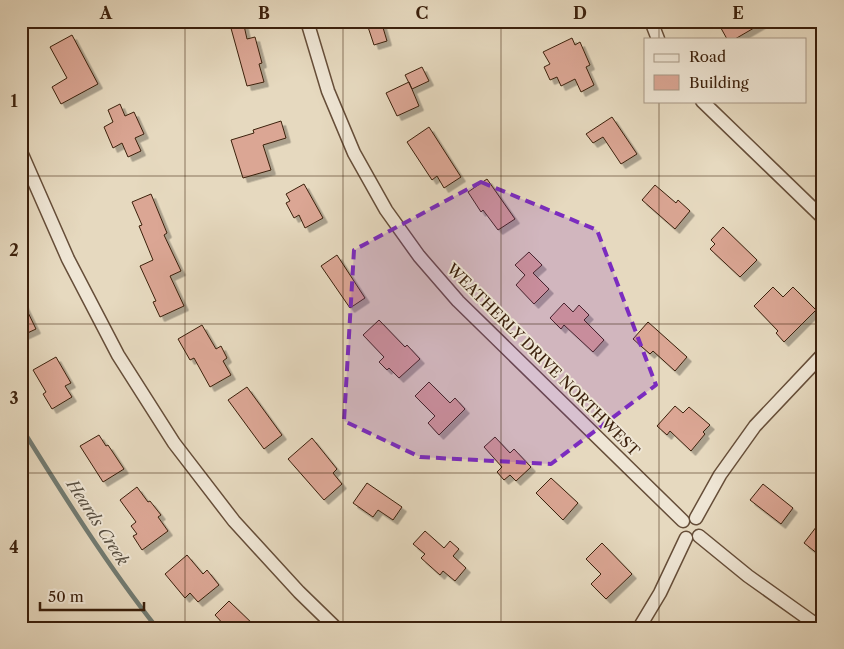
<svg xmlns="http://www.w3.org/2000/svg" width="844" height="649" font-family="'Libre Caslon Text',serif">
<defs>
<filter id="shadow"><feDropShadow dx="4.5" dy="4.5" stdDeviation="0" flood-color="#0004"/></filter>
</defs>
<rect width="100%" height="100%" fill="#e6d9bf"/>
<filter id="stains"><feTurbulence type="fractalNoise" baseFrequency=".004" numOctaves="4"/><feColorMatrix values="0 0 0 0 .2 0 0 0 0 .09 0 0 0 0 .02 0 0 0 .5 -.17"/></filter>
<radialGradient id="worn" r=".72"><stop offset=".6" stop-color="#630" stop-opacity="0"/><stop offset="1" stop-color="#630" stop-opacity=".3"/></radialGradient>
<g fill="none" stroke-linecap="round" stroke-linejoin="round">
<path stroke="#727c73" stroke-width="4.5" d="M 21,427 C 64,496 107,565 157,628"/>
</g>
<path fill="#dba694" stroke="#3b200c" filter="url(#shadow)" d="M 229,21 L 243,21 L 247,39 L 255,37 L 262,63 L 259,64 L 264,82 L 247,86 Z
M 366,21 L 381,21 L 387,41 L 374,45 Z
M 717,21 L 766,21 L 735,39 L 727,39 Z
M 72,35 L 98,84 L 61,104 L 52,87 L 67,78 L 50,47 Z
M 572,38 L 575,45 L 580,42 L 590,65 L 586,67 L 594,85 L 581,92 L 575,79 L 561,86 L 557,77 L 550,80 L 544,67 L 550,64 L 543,52 Z
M 422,67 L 429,81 L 412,89 L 405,75 Z
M 409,82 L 419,106 L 397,116 L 386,93 Z
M 120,104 L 125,116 L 134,112 L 144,134 L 135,138 L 141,151 L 128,157 L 122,143 L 113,148 L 104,127 L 113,122 L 108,110 Z
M 612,117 L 637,154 L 621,164 L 603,137 L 593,143 L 586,134 Z
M 281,121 L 286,138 L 263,145 L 271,170 L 243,178 L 231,140 L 254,133 L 253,130 Z
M 429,127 L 461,177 L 444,188 L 437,176 L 432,180 L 407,142 Z
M 487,179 L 515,219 L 498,230 L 483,210 L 481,212 L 468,192 Z
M 304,184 L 323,218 L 305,228 L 299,215 L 294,218 L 286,203 L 290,201 L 286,194 Z
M 655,185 L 676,203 L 678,200 L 690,211 L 675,229 L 642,200 Z
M 151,194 L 167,233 L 164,235 L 181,271 L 170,276 L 184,306 L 160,317 L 153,302 L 156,301 L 140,266 L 153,260 L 139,226 L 142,225 L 132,202 Z
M 723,227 L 757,260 L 740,277 L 710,249 L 715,244 L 711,240 Z
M 529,252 L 542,265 L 533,273 L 549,289 L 534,304 L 516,285 L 525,275 L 515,265 Z
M 337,255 L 365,298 L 350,308 L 321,266 Z
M 773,287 L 783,297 L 793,287 L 816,310 L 784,342 L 776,333 L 778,331 L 754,306 Z
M 21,298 L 36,329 L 21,336 Z
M 564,303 L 573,312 L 579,305 L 589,315 L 584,320 L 604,340 L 593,352 L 564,325 L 561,329 L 550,318 Z
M 379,320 L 405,347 L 407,345 L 420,359 L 399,378 L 389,368 L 387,370 L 379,362 L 384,357 L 363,335 Z
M 648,322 L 687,357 L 675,371 L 653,351 L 650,354 L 633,339 Z
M 202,325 L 216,349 L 221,346 L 227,358 L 223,361 L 231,375 L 210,387 L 194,358 L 190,360 L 178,339 Z
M 56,357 L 71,383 L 65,386 L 72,397 L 52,409 L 43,394 L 46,392 L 33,370 Z
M 429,382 L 450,403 L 455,398 L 465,409 L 439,435 L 428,423 L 435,416 L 415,396 Z
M 247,387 L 282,435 L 264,449 L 228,400 Z
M 675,406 L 683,413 L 689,407 L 710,425 L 703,432 L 705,434 L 691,451 L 670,431 L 667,435 L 657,426 Z
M 99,435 L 106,446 L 108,445 L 124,469 L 103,482 L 80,446 Z
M 495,437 L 510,453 L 514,449 L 531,467 L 516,481 L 510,475 L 504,480 L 497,472 L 502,467 L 484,447 Z
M 312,438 L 337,469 L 333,473 L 342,484 L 324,500 L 288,459 Z
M 551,478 L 578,503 L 563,520 L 536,493 Z
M 367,483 L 402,507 L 393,520 L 378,510 L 373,517 L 353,503 Z
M 763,484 L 793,508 L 781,524 L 750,500 Z
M 137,487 L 148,502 L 150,501 L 161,515 L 158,517 L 168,531 L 142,550 L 133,536 L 137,534 L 131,526 L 136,522 L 120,500 Z
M 823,518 L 823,558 L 804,543 Z
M 425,531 L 444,548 L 450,541 L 459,549 L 453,556 L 466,568 L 455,581 L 443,571 L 440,575 L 421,558 L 425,554 L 413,544 Z
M 602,543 L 632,574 L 606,599 L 591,584 L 601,574 L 586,559 Z
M 187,555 L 203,574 L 207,570 L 219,585 L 198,602 L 190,593 L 185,598 L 165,574 Z
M 229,601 L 257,628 L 227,628 L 215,615 Z"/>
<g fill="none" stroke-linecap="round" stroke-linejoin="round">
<defs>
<path id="street" d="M 307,21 L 328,91 L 354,153 L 386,210 L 419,256 L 458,301 L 683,521
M 651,21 L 658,39
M 702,101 L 823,218
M 21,152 L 68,259 L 118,355 L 174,443 L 234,521 L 299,592 L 336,628
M 696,518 L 720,475 L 755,426 L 823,354
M 699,536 L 748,576 L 821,628
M 639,628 L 660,593 L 686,538"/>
</defs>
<use href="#street" stroke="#664e39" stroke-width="15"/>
<use href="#street" stroke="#efe6d5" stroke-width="12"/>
</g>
<path fill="#7b2cbf" fill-opacity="0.2" stroke="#7b2cbf" stroke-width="4" stroke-dasharray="10 6" stroke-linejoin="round" d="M 481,182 L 597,230 L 656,385 L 551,464 L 420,457 L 344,421 L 354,250 Z"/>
<path fill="none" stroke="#3b200c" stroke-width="1" stroke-opacity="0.55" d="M 185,21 L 185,628M 343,21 L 343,628M 501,21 L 501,628M 659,21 L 659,39M 659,101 L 659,628M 21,176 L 823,176M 21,324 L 823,324M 21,473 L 823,473"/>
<g text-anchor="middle" stroke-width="4" stroke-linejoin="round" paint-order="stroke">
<g font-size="15" fill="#3b200c" stroke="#efe6d5">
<text transform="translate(543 360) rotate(45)" y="5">WEATHERLY DRIVE NORTHWEST</text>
</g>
<g font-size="16" font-style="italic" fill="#574e40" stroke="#efe6d5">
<text transform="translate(98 522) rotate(57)" y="6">Heards Creek</text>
</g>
</g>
<rect width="844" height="649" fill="none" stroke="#e6d9bf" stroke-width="55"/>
<rect x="644" y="38" width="162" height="65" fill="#efe6d5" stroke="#a79785"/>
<rect x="654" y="54" width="25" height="8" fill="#efe6d5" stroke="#a79785"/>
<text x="689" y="62" font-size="15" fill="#3b200c">Road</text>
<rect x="654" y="75" width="25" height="15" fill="#dba694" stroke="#a79785"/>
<text x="689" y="88" font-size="15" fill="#3b200c">Building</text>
<path d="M40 602v8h104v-8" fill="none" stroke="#3b200c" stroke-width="2.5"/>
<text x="48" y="602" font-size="15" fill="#3b200c" stroke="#efe6d5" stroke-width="4" paint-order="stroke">50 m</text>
<rect x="28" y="28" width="788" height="594" fill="none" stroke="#3b200c" stroke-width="2"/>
<g font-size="16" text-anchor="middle" font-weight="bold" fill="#3b200c">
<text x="106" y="19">A</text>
<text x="264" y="19">B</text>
<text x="422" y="19">C</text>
<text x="580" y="19">D</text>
<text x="738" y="19">E</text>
<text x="14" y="107">1</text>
<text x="14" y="256">2</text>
<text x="14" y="404">3</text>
<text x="14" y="553">4</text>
</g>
<rect width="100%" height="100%" filter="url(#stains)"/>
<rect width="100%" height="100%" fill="url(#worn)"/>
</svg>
